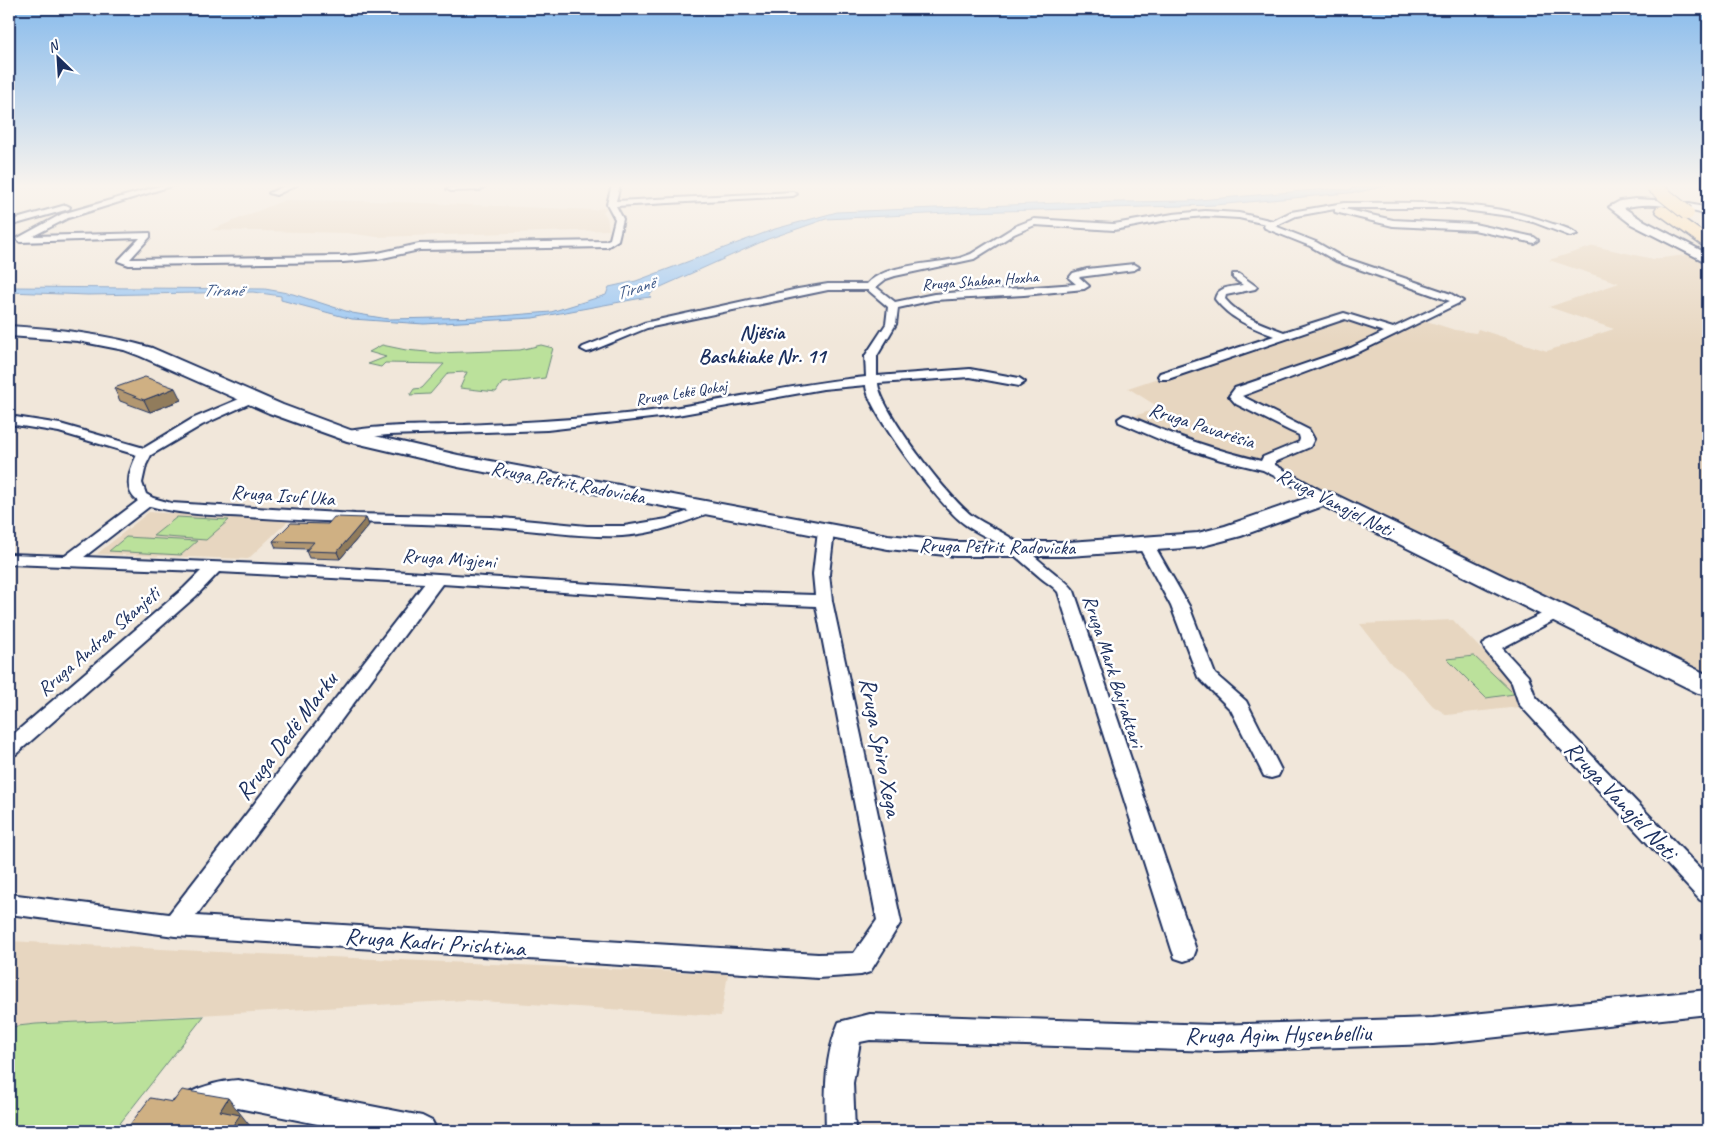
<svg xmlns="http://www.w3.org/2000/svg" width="1717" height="1140" font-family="Caveat,sans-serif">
<rect width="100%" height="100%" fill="#f1e7da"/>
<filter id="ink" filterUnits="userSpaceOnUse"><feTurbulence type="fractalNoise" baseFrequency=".02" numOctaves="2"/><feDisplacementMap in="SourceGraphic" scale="10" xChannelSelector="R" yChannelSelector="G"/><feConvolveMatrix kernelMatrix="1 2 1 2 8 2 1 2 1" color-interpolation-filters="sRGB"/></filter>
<g filter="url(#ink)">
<path fill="#e7d6c0" d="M 285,200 L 372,201 L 594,210 L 607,207 L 603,212 L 607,217 L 609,230 L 377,237 L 347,233 L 211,230 Z
M 1594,246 L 1653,259 L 1695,254 L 1708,261 L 1708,686 L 1456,564 L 1268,467 L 1124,419 L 1160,408 L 1128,388 L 1344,316 L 1393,332 L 1420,319 L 1455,330 L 1476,333 L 1478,329 L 1547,351 L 1614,329 L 1549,307 L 1619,283 L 1549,260 Z
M 149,512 L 288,521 L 248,559 L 97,554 Z
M 1453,620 L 1517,687 L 1523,699 L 1519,707 L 1447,715 L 1433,706 L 1402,671 L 1392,665 L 1360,624 Z
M 9,941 L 238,953 L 728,974 L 721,1016 L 466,1000 L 36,1024 L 9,1027 Z"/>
<path fill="#bbe19b" stroke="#6b887c" d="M 382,345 L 406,350 L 437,353 L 520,350 L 541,345 L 553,348 L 545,378 L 502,383 L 496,392 L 460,388 L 467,372 L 448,373 L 430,394 L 410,395 L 414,389 L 422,388 L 444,364 L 385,363 L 381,367 L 368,364 L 386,357 L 369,352 Z
M 177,517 L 229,520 L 206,540 L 153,536 Z
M 126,537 L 197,541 L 181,555 L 109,551 Z
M 1474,656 L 1514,694 L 1486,698 L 1447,659 Z
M 204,1016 L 114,1131 L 9,1131 L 9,1027 L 36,1024 Z"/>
<path fill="#99c6f3" stroke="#678ab7" d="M 1364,185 L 1390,185 L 1359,192 L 1215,205 L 968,212 L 826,219 L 768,239 L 654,290 L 649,296 L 651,297 L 642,298 L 533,318 L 424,324 L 352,319 L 281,300 L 281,296 L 253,292 L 88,295 L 9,292 L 9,287 L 13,287 L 265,289 L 293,294 L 352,313 L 388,319 L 488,317 L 551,312 L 606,295 L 609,287 L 636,281 L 775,229 L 837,212 L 1059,203 L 1188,201 L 1326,189 L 1348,190 Z"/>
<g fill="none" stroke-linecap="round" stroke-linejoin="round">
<defs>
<path id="street" d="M 163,185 L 174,185 L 68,218 L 33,236 L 150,233 L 150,237 L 130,259 L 343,256 L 378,253 L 419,244 L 605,241 L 610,239 L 615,219 L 607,204 L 612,185 L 620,185 L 616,201 L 793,192 L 797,194 L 793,196 L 616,206 L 623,219 L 618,240 L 607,247 L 419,250 L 378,259 L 343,262 L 129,265 L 118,261 L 140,238 L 20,242 L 16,239 L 62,214 Z
M 287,185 L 297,185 L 276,195 L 269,193 Z
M 486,185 L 480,190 L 451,191 L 447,189 L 451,187 Z
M 1344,203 C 1413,203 1487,199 1553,224 C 1561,226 1571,229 1577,234 L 1570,236 L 1533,222 L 1510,216 L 1449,208 L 1340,208 L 1393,220 L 1474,224 L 1534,237 L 1538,240 L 1534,243 L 1474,230 L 1393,226 L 1335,212 L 1335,209 L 1296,216 L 1275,226 L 1316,242 L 1342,257 L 1451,294 L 1463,301 L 1359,352 L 1242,396 L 1309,430 L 1314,439 L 1310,447 L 1275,462 L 1275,465 L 1329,495 L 1331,498 L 1329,501 L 1324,502 L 1263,470 L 1221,460 L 1168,443 L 1119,422 L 1118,419 L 1124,415 L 1129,416 C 1172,435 1215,450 1261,461 L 1263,457 L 1299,442 L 1300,439 L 1299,435 L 1290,431 L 1236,404 L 1229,396 L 1235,388 L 1351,348 L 1384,332 L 1345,319 L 1168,379 L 1160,379 L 1158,376 L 1160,373 L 1274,336 C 1251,327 1230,319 1215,299 C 1218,286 1232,287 1243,285 L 1233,278 L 1233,274 L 1239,274 L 1257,287 L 1255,289 L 1226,295 L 1225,299 C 1240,317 1263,324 1284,332 L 1344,313 L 1393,328 L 1450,301 L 1336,261 L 1310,246 L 1265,228 L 1264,226 L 1266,224 L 1239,218 L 1205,216 L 1173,219 L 1114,230 L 1035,225 L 1014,234 L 974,259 L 895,276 L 886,279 L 876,287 L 895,302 L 934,294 L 1076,284 L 1069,278 L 1073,273 L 1087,269 L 1134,264 L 1139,267 L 1134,270 L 1079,277 L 1089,286 L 1084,289 L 1024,295 L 934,300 L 898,308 L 896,324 L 877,356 L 877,376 L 970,369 L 1019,378 L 1025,382 L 1019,386 L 970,377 L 878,383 C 879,409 951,502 974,517 C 986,525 999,530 1011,538 C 1026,548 1038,560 1052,571 C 1060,578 1068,582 1074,591 L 1196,950 L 1193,958 L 1184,961 L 1175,958 L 1172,950 L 1058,592 C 1053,586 1047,583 1041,578 C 1026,566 1013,552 996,542 C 985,536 973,531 963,523 C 941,507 866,409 866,385 L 823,389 L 677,415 L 547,430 L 388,435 L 347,439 L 340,435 C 348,425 446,425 464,425 C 535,422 608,418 679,407 C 741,397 803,383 866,377 L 865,356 L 886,324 L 888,307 L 868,290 L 828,290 L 647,328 L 591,351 L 587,352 L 581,349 L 583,347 L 644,323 L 798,289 L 828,284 L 867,284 C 884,264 935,264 960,258 L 971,254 L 1016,226 L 1034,219 L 1114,224 L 1173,214 L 1205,211 L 1239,213 L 1273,221 L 1291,212 Z
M 66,205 L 70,207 L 69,209 L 9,226 L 9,221 Z
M 251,394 L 257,398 L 255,401 L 202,425 L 151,455 L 146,465 L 142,483 L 146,494 L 153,498 L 171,503 L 355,514 L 491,517 L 587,526 L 624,526 L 667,519 L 708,504 L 713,505 L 715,508 L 713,511 C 684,523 654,534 622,536 C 578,538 534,529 490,527 C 409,522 329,523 248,517 C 215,515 182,515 150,506 L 84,557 L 314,566 L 716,592 L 815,595 L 813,574 L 818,531 L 821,528 L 831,528 L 834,531 L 829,574 L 832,601 L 901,922 L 870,972 L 861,975 L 818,978 L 175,936 L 9,914 L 9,894 L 169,914 L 425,583 L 219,572 L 196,596 L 16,754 L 9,756 L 9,738 L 184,588 L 201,571 L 9,564 L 9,554 L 65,556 L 138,501 C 122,490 130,469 137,455 L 59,432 L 9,424 L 9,416 L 60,424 L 144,448 L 192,419 ZM 442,584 L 716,602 L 816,606 L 877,920 L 854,953 L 818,954 L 196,916 Z
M 1146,540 L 1152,542 L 1154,545 L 1189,606 L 1215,674 L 1246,701 L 1281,770 L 1278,776 L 1271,778 L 1264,776 L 1231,710 L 1198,677 L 1171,606 L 1138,545 L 1140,542 Z
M 1556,607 L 1562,608 L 1565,612 L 1562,616 L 1502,648 L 1528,676 L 1535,696 L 1708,877 L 1708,903 L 1700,900 L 1519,704 L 1512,683 L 1485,650 L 1483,645 L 1486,641 Z
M 1708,990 L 1708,1014 L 1433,1044 L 1214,1051 L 870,1040 L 860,1042 L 853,1083 L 855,1131 L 826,1131 C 825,1095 824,1056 839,1022 L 870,1014 L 1214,1025 L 1433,1018 Z
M 238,1080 L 422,1116 L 432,1121 L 437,1131 L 352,1131 L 238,1108 L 210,1113 L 186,1131 L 152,1131 C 163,1098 206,1082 238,1080 Z"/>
<path id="secondary" d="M 1635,199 L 1675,201 L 1708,208 L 1708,215 C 1682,208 1650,200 1624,208 L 1639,218 L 1708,254 L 1708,263 L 1631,224 L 1609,207 L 1620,201 Z
M 9,326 C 58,329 105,334 152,348 L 283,405 L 353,431 L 458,455 L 888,535 L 955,542 L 1069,542 L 1198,533 L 1225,526 L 1324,492 L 1332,493 L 1708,675 L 1708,695 L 1698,693 L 1323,506 L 1241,536 L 1199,547 L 1069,556 L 955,556 L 888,549 L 458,467 L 347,441 L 269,413 L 140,356 L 124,350 L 78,341 L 9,336 Z"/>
<path id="highway" d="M 1662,206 L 1667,207 L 1708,236 L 1708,247 L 1703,246 L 1657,213 L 1655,210 L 1657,207 Z"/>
</defs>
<use href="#street" stroke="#1b2f5e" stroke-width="4"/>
<use href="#secondary" stroke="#1b2f5e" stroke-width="4"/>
<use href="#highway" stroke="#1b2f5e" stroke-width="3"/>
<use href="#street" fill="#fff" fill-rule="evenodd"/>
<use href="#secondary" fill="#fff" fill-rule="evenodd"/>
<use href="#highway" fill="#fcdcac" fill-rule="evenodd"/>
<defs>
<path id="highway-bridge" d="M 1652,185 L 1687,213"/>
</defs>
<use href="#highway-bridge" stroke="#1b2f5e" stroke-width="16" stroke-linecap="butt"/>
<use href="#highway-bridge" stroke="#fcdcac" stroke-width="14"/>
</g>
<path fill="#b29771" stroke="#1b2f5e" d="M 114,388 L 181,400 L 150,412 L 120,401 Z
M 366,518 L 369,525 L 340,559 L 309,558 L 306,551 L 308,549 L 276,548 L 273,541 L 328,524 Z"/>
<path fill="#917b5c" stroke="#1b2f5e" d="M 175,388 L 181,400 L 150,412 L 144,400 Z
M 366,518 L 369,525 L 340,559 L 337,552 Z
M 228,1098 L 254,1131 L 229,1131 L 220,1111 Z"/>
<path fill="#cfb083" stroke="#1b2f5e" d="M 145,377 L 175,388 L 144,400 L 114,388 Z
M 334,517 L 366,518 L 337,552 L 306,551 L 314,542 L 273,541 L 291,523 L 328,524 Z
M 182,1090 L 228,1098 L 220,1111 L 240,1115 L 229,1131 L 125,1131 L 150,1098 L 173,1102 Z"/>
</g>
<linearGradient id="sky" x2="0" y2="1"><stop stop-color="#88bbec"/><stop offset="0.54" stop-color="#f9f4ee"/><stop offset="1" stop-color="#f9f4ee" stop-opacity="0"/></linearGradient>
<rect width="1717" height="344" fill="url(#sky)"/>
<g text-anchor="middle" stroke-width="5" stroke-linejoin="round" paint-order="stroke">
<g font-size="16" fill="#1b2f5e" stroke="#fff">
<text transform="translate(980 280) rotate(-4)" y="6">Rruga Shaban Hoxha</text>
<text transform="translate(681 392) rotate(-9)" y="6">Rruga Lekë Qokaj</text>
</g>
<g font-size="18" font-style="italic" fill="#415c8b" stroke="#fff">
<text transform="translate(635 288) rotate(-18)" y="6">Tiranë</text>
<text x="223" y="296">Tiranë</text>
</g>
<g font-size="20" fill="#1b2f5e" stroke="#fff">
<text transform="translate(1202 425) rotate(18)" y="7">Rruga Pavarësia</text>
<text transform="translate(568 482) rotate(11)" y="7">Rruga Petrit Radovicka</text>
<text transform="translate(283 495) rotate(4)" y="7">Rruga Isuf Uka</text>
<text transform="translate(1335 502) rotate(27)" y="7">Rruga Vangjel Noti</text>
<text transform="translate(997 546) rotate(1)" y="7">Rruga Petrit Radovicka</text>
<text transform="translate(449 558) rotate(4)" y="7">Rruga Migjeni</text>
<text transform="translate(98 641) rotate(-41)" y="7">Rruga Andrea Skanjeti</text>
<text transform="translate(1114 671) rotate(72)" y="7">Rruga Mark Bajraktari</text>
</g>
<g font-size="21" font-weight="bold" fill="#1b2f5e" stroke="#fff">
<text x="762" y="339">Njësia<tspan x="762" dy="24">Bashkiake Nr. 11</tspan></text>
</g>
<g font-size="24" fill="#1b2f5e" stroke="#fff">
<text transform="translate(286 736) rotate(-53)" y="8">Rruga Dedë Marku</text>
<text transform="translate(881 747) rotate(79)" y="8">Rruga Spiro Xega</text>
<text transform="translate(1621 800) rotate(47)" y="8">Rruga Vangjel Noti</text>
<text transform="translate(435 942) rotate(4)" y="8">Rruga Kadri Prishtina</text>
<text transform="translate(1278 1034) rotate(-1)" y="8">Rruga Agim Hysenbelliu</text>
</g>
</g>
<rect width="1717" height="1140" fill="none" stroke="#fff" stroke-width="30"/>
<rect x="15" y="15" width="1687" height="1110" fill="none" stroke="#1b2f5e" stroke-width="2" filter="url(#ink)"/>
<g transform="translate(58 58) rotate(335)" stroke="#ffffff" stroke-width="4" paint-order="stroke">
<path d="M0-4L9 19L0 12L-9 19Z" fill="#1b2f5e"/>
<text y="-8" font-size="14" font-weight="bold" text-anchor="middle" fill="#1b2f5e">N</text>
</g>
</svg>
